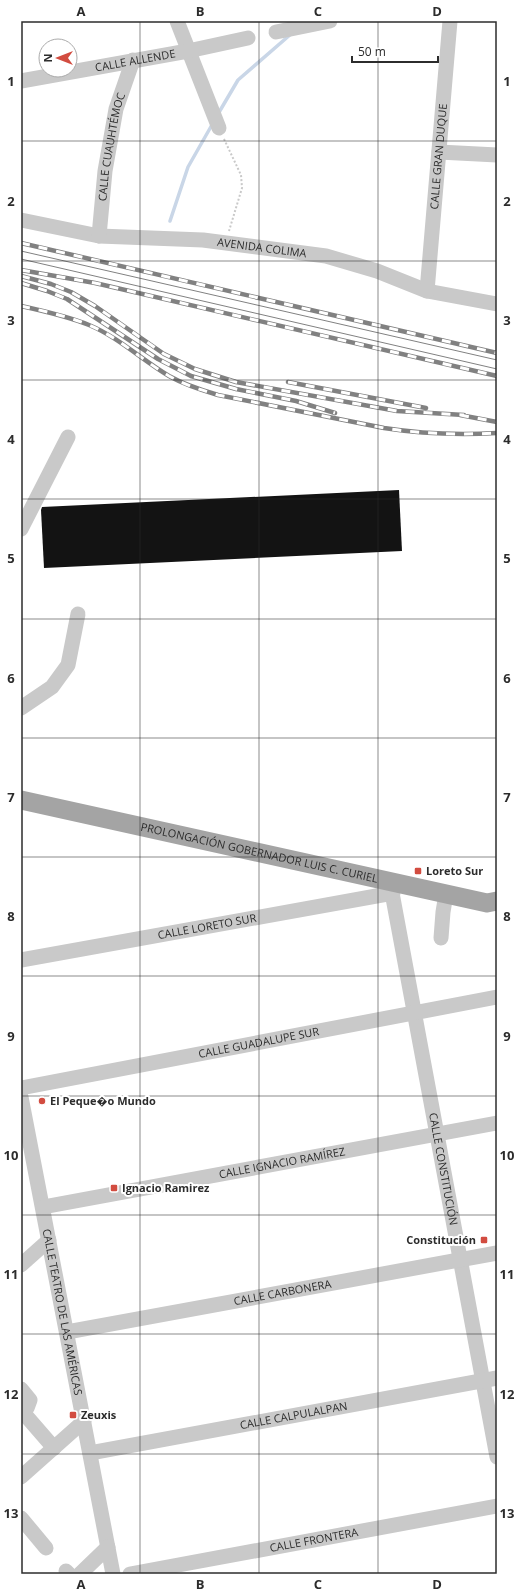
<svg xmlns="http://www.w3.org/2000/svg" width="518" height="1595" font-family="'Open Sans',sans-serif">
<rect width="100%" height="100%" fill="#fff"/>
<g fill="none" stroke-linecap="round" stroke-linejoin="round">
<path stroke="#c9d6e7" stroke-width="3.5" d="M 218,114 L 238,80 L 291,34
M 170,221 L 188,167 L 213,123"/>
</g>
<path fill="#131313" d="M 399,490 L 402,551 L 44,568 L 41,510 L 42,507 Z"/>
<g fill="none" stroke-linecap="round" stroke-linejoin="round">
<path stroke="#c9c9c9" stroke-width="2" stroke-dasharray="2 2" stroke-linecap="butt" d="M 224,139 L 241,175 L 242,188 L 229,231"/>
<g stroke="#c9c9c9" stroke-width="15">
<path d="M 177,21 L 219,128"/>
<path d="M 276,32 L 330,21"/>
<path id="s1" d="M 21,81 L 188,51 L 248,38"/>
<path d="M 439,152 L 497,155"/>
<path id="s2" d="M 21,220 L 99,236 L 203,240 L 326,256 L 377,271 L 427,291 L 497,304"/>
<path id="s3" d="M 99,236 L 105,171 L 116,109 L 133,60"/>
<path id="s4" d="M 427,291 L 450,21"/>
<path d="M 21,529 L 68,437"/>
<path d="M 21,708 L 52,687 L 68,665 L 78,614"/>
<path id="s5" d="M 390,882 L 497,1457"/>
<path d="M 441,938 L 443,912 L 446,894"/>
<path id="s6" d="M 21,960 L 393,893"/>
<path id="s7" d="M 21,1088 L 497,997"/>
<path id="s8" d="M 21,1097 L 113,1574"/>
<path id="s9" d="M 43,1207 L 497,1123"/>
<path d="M 21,1265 L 49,1240"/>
<path id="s10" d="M 67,1332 L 497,1253"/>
<path d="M 21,1389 L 30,1400 L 27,1408 L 21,1410 L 54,1448"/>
<path id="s11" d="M 90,1453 L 497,1378"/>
<path d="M 21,1477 L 84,1421"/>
<path d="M 21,1518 L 46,1548"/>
<path d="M 66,1571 L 69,1574"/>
<path d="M 80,1574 L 108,1547"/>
<path id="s12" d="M 130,1574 L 497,1506"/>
</g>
<path stroke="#a4a4a4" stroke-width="19" id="s13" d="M 21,800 L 487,903 L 497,901"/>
<path stroke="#818181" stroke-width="1" d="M 21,251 L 497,360
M 21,259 L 497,369"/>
<defs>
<path id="rail" d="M 21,243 L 497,353
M 21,270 L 95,283 L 497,376
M 21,276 L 51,284 L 71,292 L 95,306 L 164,354 L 195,369 L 236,382 L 397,411 L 464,415
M 21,283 L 47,291 L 67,299 L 158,359 L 191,376 L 236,389 L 296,401 L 335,413
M 21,306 C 44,311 67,316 89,325 C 118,337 142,360 169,376 C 185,385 201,390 218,395 L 384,428 C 422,434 459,435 497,433
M 288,382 L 426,408
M 460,415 L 497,422"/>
</defs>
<use href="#rail" stroke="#818181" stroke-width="4.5"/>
<use href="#rail" stroke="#fff" stroke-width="3" stroke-dasharray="9" stroke-linecap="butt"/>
</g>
<path fill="none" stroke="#2c2c2c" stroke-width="1" stroke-opacity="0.55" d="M 140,21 L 140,1574M 259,21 L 259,1574M 378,21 L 378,1574M 21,141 L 497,141M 21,261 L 497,261M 21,380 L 497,380M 21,499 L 497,499M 21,619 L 497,619M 21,738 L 497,738M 21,857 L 497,857M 21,976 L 497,976M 21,1096 L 497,1096M 21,1215 L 497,1215M 21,1334 L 497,1334M 21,1454 L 497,1454"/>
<g fill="#d24c40" stroke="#fff" stroke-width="1.5">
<rect x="414" y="867" width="8" height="8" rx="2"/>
<circle cx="42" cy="1101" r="4"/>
<rect x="110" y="1184" width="8" height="8" rx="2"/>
<rect x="480" y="1236" width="8" height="8" rx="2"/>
<rect x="69" y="1411" width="8" height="8" rx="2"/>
</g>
<g text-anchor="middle" stroke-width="4" stroke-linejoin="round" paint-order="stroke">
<g font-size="11" fill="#2c2c2c" stroke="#fff">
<text dy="4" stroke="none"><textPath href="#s1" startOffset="116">CALLE ALLENDE</textPath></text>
<text dy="4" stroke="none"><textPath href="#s3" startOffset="90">CALLE CUAUHTÉMOC</textPath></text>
<text dy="4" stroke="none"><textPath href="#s4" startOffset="135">CALLE GRAN DUQUE</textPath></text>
<text dy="4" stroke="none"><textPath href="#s2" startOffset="243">AVENIDA COLIMA</textPath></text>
<text dy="4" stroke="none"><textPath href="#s13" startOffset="244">PROLONGACIÓN GOBERNADOR LUIS C. CURIEL</textPath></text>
<text dy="4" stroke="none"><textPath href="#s6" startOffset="189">CALLE LORETO SUR</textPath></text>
<text dy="4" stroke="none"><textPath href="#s7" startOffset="242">CALLE GUADALUPE SUR</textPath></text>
<text dy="4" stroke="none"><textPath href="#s9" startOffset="243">CALLE IGNACIO RAMÍREZ</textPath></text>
<text dy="4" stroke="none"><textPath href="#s5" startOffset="292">CALLE CONSTITUCIÓN</textPath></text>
<text dy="4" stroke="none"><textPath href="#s10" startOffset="219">CALLE CARBONERA</textPath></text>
<text dy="4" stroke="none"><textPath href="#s8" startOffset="219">CALLE TEATRO DE LAS AMÉRICAS</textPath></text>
<text dy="4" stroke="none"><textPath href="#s11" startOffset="207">CALLE CALPULALPAN</textPath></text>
<text dy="4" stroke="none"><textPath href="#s12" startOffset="187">CALLE FRONTERA</textPath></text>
</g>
<g font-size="11" font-weight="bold" fill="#2c2c2c" stroke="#fff" text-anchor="start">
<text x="426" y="875">Loreto Sur</text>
<text x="50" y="1105">El Peque�o Mundo</text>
<text x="122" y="1192">Ignacio Ramirez</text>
<text x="476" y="1244" text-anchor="end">Constitución</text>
<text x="81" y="1419">Zeuxis</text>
</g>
</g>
<rect width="518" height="1595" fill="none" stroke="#ffffff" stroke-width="44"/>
<g transform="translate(58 58) rotate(270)"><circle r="19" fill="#ffffff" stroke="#ababab"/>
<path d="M0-3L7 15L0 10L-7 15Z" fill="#d24c40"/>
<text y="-6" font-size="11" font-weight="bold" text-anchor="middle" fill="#2c2c2c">N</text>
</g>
<path d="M352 56v6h86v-6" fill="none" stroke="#2c2c2c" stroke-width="2"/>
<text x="358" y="56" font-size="12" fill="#2c2c2c" stroke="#ffffff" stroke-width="3" paint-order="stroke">50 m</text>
<rect x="22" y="22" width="474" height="1551" fill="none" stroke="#2c2c2c" stroke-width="1.5"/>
<g font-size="13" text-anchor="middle" font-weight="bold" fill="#2c2c2c">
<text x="81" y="16">A</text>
<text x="200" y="16">B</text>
<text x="318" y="16">C</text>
<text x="437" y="16">D</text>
<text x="11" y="86">1</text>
<text x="507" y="86">1</text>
<text x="11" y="206">2</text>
<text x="507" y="206">2</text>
<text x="11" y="325">3</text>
<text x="507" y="325">3</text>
<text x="11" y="444">4</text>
<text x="507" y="444">4</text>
<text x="11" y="563">5</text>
<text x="507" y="563">5</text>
<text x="11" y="683">6</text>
<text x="507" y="683">6</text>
<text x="11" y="802">7</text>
<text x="507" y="802">7</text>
<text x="11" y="921">8</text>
<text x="507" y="921">8</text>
<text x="11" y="1041">9</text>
<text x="507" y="1041">9</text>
<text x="11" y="1160">10</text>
<text x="507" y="1160">10</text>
<text x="11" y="1279">11</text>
<text x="507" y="1279">11</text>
<text x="11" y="1399">12</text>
<text x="507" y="1399">12</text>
<text x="11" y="1518">13</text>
<text x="507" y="1518">13</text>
<text x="81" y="1589">A</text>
<text x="200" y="1589">B</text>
<text x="318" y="1589">C</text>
<text x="437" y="1589">D</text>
</g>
</svg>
